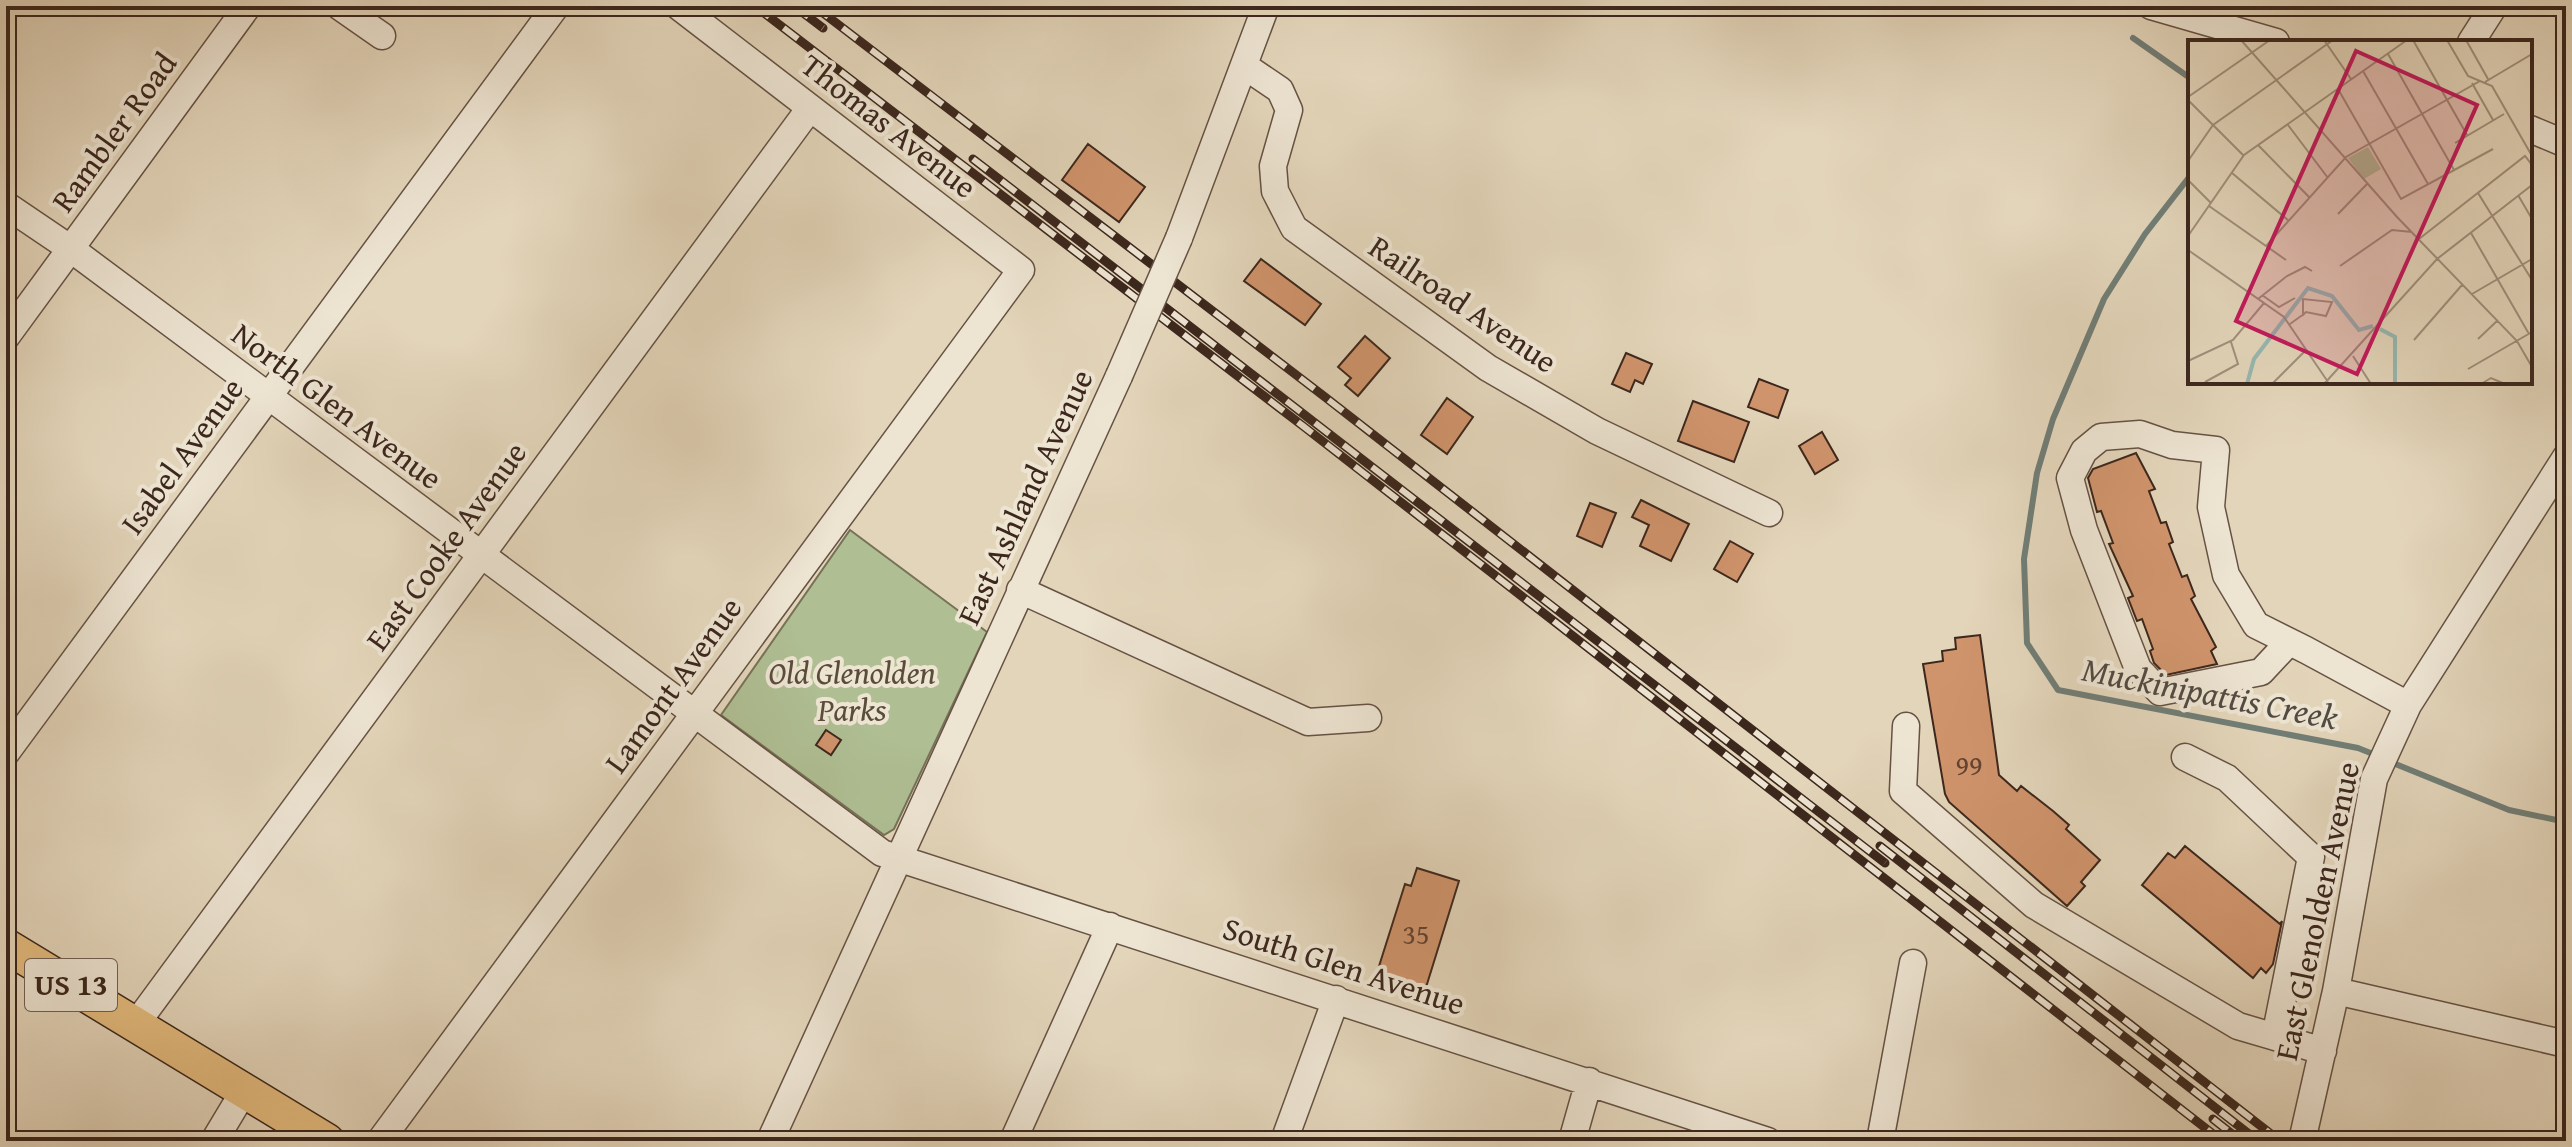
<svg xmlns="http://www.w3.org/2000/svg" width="2572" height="1147" font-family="'Gentium Book Plus',serif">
<rect width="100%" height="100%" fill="#e3d5ba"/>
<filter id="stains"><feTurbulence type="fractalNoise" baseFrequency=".0025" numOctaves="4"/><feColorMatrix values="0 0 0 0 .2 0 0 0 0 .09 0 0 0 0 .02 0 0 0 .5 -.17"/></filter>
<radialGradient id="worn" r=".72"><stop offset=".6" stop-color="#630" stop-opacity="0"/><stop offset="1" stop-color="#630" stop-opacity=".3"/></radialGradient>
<path fill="#afbe93" stroke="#767258" stroke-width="2" d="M 850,530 L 987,632 L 894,829 L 884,835 L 721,715 Z"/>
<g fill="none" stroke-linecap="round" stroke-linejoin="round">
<path stroke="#717e76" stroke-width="6" d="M 2133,38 L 2190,78
M 2190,176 L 2145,234 L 2104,299 L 2053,419 L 2037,473 L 2024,559 L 2027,643 L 2058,690 L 2358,748 L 2378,756
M 2388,761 L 2509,810 L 2566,822"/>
</g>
<path fill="#d0946c" stroke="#3c271d" stroke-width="2" d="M 1088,144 L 1145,187 L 1119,222 L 1062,180 Z
M 1261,259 L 1321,304 L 1305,325 L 1244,281 Z
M 1365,336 L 1390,358 L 1358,396 L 1345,385 L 1351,378 L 1338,367 Z
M 1626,353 L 1652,364 L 1643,384 L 1635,380 L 1630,392 L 1612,384 Z
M 1759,379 L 1788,390 L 1778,418 L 1748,407 Z
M 1447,398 L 1473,417 L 1447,454 L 1421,435 Z
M 1693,401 L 1749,422 L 1734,462 L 1678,441 Z
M 1822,432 L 1838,460 L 1815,474 L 1799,446 Z
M 2136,453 L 2155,489 L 2149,491 L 2161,523 L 2166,522 L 2173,542 L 2169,544 L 2182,577 L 2187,575 L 2195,596 L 2191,599 L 2216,647 L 2211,651 L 2217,664 L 2166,675 L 2154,663 L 2150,651 L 2153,649 L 2142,619 L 2137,621 L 2128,598 L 2133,596 L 2109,544 L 2113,543 L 2101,511 L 2097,512 L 2088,478 L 2093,469 Z
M 1641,500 L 1689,524 L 1671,561 L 1640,546 L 1649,525 L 1632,517 Z
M 1590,503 L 1616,513 L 1602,547 L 1577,536 Z
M 1730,541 L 1753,554 L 1737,582 L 1714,569 Z
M 1980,635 L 1999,775 L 2017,791 L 2021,786 L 2053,811 L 2069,825 L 2066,829 L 2100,860 L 2081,882 L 2085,886 L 2067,906 L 1949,802 L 1945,794 L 1923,664 L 1943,661 L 1942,651 L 1956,649 L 1955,638 Z
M 826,730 L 841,740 L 831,755 L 816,745 Z
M 2185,846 L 2280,924 L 2282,921 L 2273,964 L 2266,973 L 2261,968 L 2253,978 L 2142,885 L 2168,853 L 2175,858 Z
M 1417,868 L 1459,881 L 1423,997 L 1374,982 L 1405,884 L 1411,886 Z"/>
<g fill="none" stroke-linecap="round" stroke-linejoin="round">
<defs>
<path id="minor" d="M 339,6 L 382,36
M 2151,6 L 2276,42
M 2471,42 L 2494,6
M 1246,67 L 1280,90 L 1289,110 L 1273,166 L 1275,191 L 1294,228 L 1488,368 L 1597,431 L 1769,513
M 2530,129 L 2566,144
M 6,205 L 71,249 L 882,853 L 1768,1141
M 1179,238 L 1266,6
M 6,337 L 248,6
M 1020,590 L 1308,722 L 1368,718
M 2289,642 L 2261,672 L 2160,692 L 2138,669 L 2084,530 L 2070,478 L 2084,451 L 2101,437 L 2140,434 L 2172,445 L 2216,450 L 2211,507 L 2226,575 L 2256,625 L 2306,650 L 2408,705
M 1906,726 L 1903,791 L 2034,905 L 2238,1026 L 2323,1051
M 6,753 L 556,6
M 2185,757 L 2227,778 L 2311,857 L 2275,1037
M 2336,991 L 2566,1044
M 136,1024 L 810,108
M 214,1141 L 244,1091
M 380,1141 L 1021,270 L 678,6
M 770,1141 L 1119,376
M 1013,1141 L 1110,926
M 1284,1141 L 1336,999
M 1572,1141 L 1589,1081
M 1880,1141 L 1913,963
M 2302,1141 L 2336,991 L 2374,779 L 2408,705 L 2566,457"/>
<path id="major" d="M 6,946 L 327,1141"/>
</defs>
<use href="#minor" stroke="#665244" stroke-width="29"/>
<use href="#major" stroke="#3c271d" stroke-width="37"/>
<use href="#minor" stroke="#ede4d2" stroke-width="26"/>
<use href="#major" stroke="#e2ba7d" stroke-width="34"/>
<defs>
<path id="rail" d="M 755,6 L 1303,426 L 2222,1141
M 794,6 L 823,28
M 814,6 L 1325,397 L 2280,1141
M 973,159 L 1885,863
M 1880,846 L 2258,1141
M 2213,1119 L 2241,1141"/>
</defs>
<use href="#rail" stroke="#3c271d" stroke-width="9"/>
<use href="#rail" stroke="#ede4d2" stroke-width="6" stroke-dasharray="18" stroke-linecap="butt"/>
<defs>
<path id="minor-bridge" d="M 1119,376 L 1179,238"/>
</defs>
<use href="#minor-bridge" stroke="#665244" stroke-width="29" stroke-linecap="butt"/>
<use href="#minor-bridge" stroke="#ede4d2" stroke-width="26"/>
</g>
<g text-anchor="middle" stroke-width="8" stroke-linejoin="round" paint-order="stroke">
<g font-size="28" fill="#614231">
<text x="1969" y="775">99</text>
<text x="1416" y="944">35</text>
</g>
<rect fill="#ede4d2" stroke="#716053" stroke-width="2" x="25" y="959" width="92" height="52" rx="6"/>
<g font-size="30" font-weight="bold" fill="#3c271d">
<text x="71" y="995">US 13</text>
</g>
<g font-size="32" fill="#3c271d" stroke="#ede4d2">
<text transform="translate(889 126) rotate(38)" y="11">Thomas Avenue</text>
<text transform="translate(114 132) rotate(-54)" y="11">Rambler Road</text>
<text transform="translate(1463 304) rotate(34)" y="11">Railroad Avenue</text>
<text transform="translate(337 406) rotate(37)" y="11">North Glen Avenue</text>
<text transform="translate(182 456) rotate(-54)" y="11">Isabel Avenue</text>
<text transform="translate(1025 497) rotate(-65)" y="11">East Ashland Avenue</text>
<text transform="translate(446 546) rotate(-54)" y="11">East Cooke Avenue</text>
<text transform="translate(673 685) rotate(-54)" y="11">Lamont Avenue</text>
<text transform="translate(2317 911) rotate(-78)" y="11">East Glenolden Avenue</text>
<text transform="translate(1344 966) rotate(18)" y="11">South Glen Avenue</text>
</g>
<g font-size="32" font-style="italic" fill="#594d3a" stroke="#ede4d2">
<text x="852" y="684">Old Glenolden<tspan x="852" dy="37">Parks</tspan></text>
</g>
<g font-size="34" font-style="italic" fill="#524b42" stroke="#ede4d2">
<text transform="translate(2210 693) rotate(11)" y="12">Muckinipattis Creek</text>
</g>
</g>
<g transform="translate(2188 40)">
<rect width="344" height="344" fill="#e3d5ba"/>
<path d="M 180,107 L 193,129 L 176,139 L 160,118 Z" fill="#afbe93"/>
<path fill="none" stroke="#95b8b1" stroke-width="4" d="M 192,289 L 207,297 L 207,344M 59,344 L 66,319 L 120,248 L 144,256 L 171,290 L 185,286"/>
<path fill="none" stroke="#a08f7b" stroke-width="2" d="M 53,0 L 209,177 L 329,301 L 344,327M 136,0 L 163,39M 225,0 L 279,95M 259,0 L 280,36 L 304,46 L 344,116M 278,0 L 300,39M 200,14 L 266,130M 175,31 L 240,144M 297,42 L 344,14M 284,43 L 305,80M 150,49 L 213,159 L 305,109M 0,57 L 82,0M 0,60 L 55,115M 100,85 L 140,138M 267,103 L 316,74M 70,105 L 122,158M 0,121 L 25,85 L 145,0M 44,133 L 101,181M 0,140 L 23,163M 290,153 L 344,240M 330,155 L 344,179M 21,166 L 98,220M 150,174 L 179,144M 283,193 L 341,294M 0,196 L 56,115 L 219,0M 231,199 L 337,116 L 344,125M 78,206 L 158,117 L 292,41M 0,210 L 96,277 L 140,342M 152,226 L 204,190 L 224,192M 284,254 L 344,219M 74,255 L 91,267 L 107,258M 70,259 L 99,236 L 117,227 L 124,231M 102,284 L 113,276 L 115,275 L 118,272 L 138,276 L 144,262 L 115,259 L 115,275M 290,299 L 310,280M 226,300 L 274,245M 165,316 L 183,344M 0,321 L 45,300 L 76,263M 280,329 L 344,292M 17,342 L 50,324 L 43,302M 84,344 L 119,309M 136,344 L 249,219 L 344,145M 293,344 L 303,338 L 317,344"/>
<path fill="#c2185b" fill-opacity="0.15" stroke="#c2185b" stroke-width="4" d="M 168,11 L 289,65 L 169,334 L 48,281 Z"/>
<rect width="344" height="344" fill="none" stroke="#3c271d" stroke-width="4"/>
</g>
<rect width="2572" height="1147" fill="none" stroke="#e3d5ba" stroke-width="32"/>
<rect x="8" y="8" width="2556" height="1131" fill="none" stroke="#3c271d" stroke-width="4"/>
<rect x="16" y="16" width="2540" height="1115" fill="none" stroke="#3c271d" stroke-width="2"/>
<rect width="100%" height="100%" filter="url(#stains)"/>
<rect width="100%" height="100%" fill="url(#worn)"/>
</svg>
